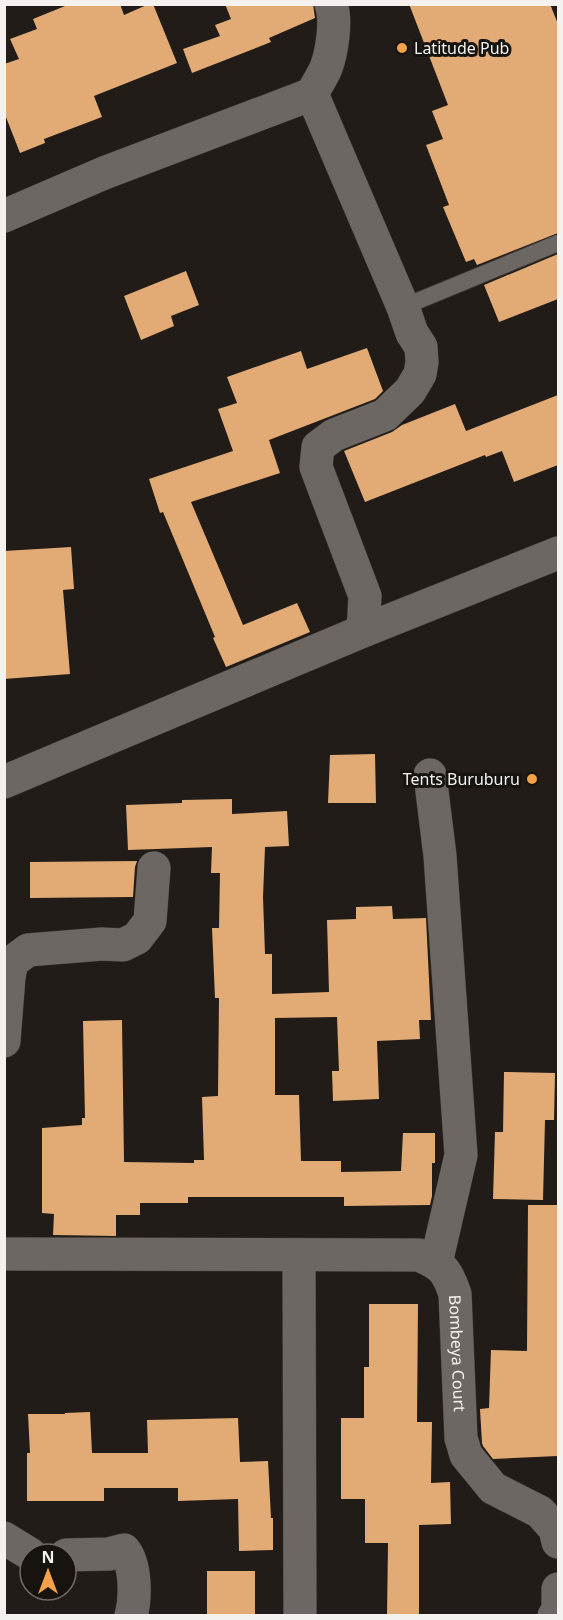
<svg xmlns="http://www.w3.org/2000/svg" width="563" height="1620" font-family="'Noto Sans',sans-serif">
<rect width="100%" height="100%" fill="#211c18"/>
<path fill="#e2aa74" d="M 70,4 L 120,4 L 124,15 L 149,4 L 153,4 L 177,63 L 94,96 L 102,117 L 44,139 L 45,143 L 20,153 L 4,112 L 4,64 L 19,59 L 10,39 L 37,29 L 33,19 Z
M 225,4 L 313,4 L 315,18 L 269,38 L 271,42 L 192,73 L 183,49 L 220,36 L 215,25 L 231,19 Z
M 409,4 L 550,4 L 558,24 L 558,233 L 477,265 L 474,259 L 466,262 L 443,207 L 449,205 L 426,145 L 443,139 L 432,111 L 448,105 Z
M 558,254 L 558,299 L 499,322 L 484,285 Z
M 186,271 L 199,305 L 171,316 L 174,326 L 141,340 L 124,296 Z
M 367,348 L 383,391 L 375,399 L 269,440 L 280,473 L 191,502 L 243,625 L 297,603 L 310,632 L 226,667 L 213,638 L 215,637 L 163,512 L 160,513 L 149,479 L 233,451 L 218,409 L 237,403 L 227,377 L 301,351 L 307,369 Z
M 558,395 L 558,465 L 514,482 L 502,451 L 486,457 L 485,455 L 365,502 L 344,451 L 392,432 L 402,425 L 455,404 L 466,431 Z
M 71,547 L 74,589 L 63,590 L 70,674 L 4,679 L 4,551 Z
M 375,754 L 376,803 L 328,803 L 330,755 Z
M 232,799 L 232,814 L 287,811 L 289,846 L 265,847 L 263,897 L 265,954 L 272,954 L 272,994 L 329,992 L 327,920 L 356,919 L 356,907 L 392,906 L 393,919 L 426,918 L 431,1020 L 419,1020 L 420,1039 L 377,1041 L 379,1099 L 333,1101 L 332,1071 L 339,1071 L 337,1017 L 275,1018 L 275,1095 L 299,1095 L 301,1161 L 341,1161 L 341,1172 L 401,1171 L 403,1133 L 435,1133 L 435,1163 L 432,1163 L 432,1196 L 430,1205 L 344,1206 L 344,1197 L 188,1197 L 188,1203 L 140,1203 L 140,1215 L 116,1215 L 116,1236 L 53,1235 L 54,1214 L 42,1213 L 42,1128 L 82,1125 L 82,1118 L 85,1118 L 83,1021 L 122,1020 L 124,1162 L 194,1163 L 194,1160 L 204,1160 L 202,1097 L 218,1096 L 219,998 L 215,998 L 212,928 L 219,928 L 220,873 L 211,873 L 212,847 L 128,850 L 126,805 L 182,803 L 182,800 Z
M 137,861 L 135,867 L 133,897 L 30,898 L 30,862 Z
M 504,1072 L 555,1073 L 554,1120 L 545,1120 L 543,1200 L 493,1199 L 495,1132 L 503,1132 Z
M 528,1205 L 558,1205 L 558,1456 L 493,1459 L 483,1446 L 482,1443 L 480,1409 L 489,1408 L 491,1350 L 527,1351 Z
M 369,1304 L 418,1304 L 417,1422 L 432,1422 L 431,1483 L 450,1482 L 451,1524 L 419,1525 L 419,1616 L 387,1616 L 388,1543 L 365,1543 L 365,1499 L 341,1499 L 341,1418 L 364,1418 L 364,1367 L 369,1367 Z
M 90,1412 L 92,1453 L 148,1453 L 147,1420 L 238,1418 L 240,1462 L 268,1461 L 271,1518 L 273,1518 L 273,1550 L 239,1551 L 238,1499 L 178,1501 L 178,1488 L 104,1488 L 104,1501 L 27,1501 L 27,1453 L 30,1453 L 28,1414 L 65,1414 L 65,1413 Z
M 207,1571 L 255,1571 L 255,1616 L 207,1616 Z"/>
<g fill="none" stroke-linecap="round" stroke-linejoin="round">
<defs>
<path id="lane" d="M 403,307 L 558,243"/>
<g id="street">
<path d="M 312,94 C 316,86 322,77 326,68 C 332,52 337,20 331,4"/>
<path d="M 4,216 L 104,173 L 312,94 L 403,307 L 412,333 L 421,347 L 422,362 L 420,374 L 410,391 L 385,415 L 334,435 L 318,447 L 316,467 L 365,596 L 363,631"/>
<path d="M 430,775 L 440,856 L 461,1155 L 436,1263"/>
<path d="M 4,1041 L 9,977 L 12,962 L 28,950 L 102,944 L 123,945 L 137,938 L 150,921 L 154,868"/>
<path id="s1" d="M 4,1254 L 419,1255 C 442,1265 447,1270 455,1294 L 461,1438 L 466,1455 L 493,1488 L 540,1512 L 555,1529 L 558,1542"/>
<path d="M 299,1255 L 300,1616"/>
<path d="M 4,1538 L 30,1554"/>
<path d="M 66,1555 L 109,1554 L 124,1550 C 136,1564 136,1598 131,1616"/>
<path d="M 554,1616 L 558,1610 L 558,1589"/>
</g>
<path id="secondary" d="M 4,782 L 363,631 L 558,553"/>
</defs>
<use href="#lane" stroke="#393633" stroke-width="18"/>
<use href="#street" stroke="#393633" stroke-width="34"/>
<use href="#secondary" stroke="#393633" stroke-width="34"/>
<use href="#lane" stroke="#6c6762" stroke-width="16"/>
<use href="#street" stroke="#6c6762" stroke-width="33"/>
<use href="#secondary" stroke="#6c6762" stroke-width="33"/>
</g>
<g fill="#f6a248" stroke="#17130f" stroke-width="2">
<circle cx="402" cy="48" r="6"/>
<circle cx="532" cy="779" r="6"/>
</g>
<g text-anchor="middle" stroke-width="6" stroke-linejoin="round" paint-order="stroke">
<g font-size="16" fill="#f4f1ee" stroke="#17130f" text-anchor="start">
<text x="414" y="54">Latitude Pub</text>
<text x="520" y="785" text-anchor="end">Tents Buruburu</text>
</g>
<g font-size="16" fill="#f4f1ee" stroke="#17130f">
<text dy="6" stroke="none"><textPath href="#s1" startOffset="530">Bombeya Court</textPath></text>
</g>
</g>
<rect width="563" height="1620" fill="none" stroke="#f4f1ee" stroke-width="12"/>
<g transform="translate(48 1572)"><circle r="28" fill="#17130f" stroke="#6f6c68" stroke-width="1.5"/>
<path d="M0-4.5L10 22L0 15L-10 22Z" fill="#f6a248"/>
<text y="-9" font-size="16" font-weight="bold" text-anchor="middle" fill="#f4f1ee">N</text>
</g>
</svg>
